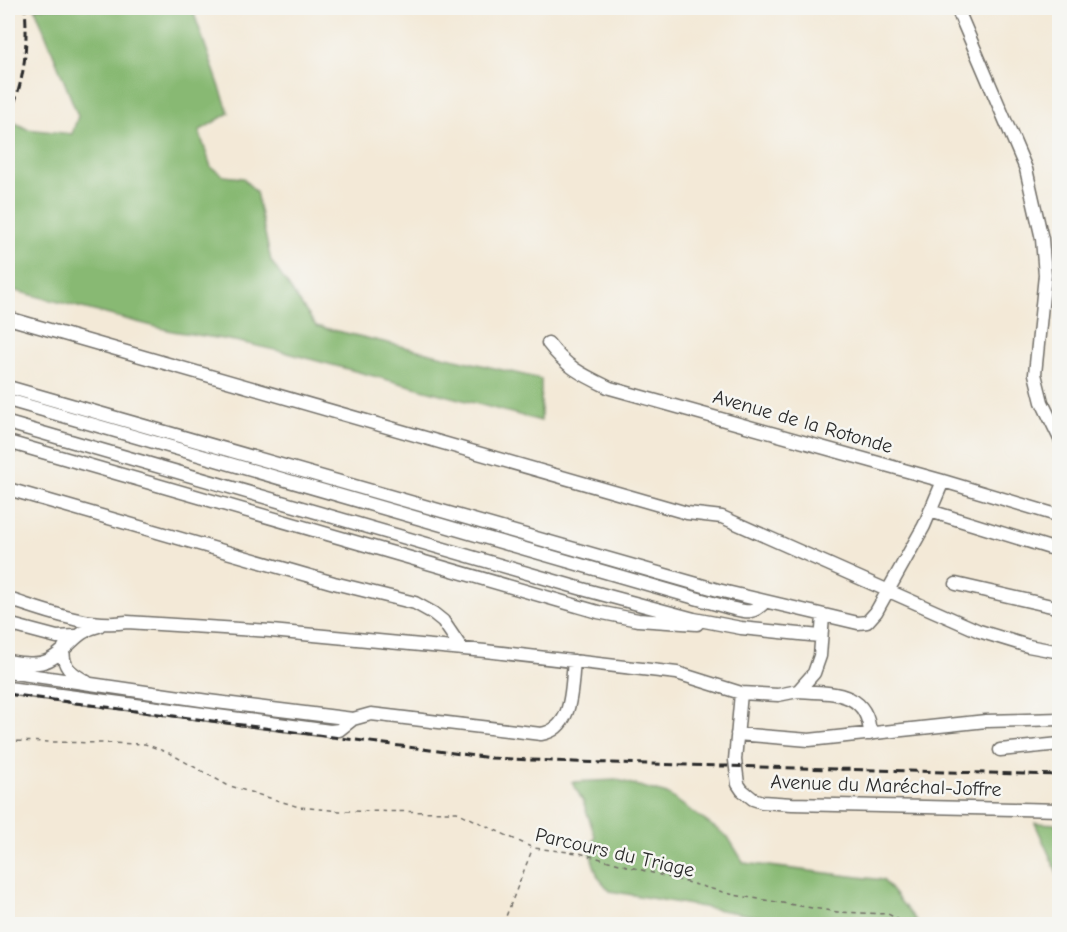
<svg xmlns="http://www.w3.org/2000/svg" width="1067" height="932" font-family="'Comic Neue',sans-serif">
<rect width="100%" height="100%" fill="#f6f6f2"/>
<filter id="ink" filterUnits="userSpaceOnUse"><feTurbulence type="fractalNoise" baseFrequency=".0167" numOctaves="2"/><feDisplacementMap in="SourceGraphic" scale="12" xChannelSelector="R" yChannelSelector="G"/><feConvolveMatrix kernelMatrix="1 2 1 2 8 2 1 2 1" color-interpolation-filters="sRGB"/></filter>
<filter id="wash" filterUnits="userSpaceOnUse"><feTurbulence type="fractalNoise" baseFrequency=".008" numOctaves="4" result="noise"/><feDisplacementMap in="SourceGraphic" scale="24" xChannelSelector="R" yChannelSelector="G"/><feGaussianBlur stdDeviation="1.35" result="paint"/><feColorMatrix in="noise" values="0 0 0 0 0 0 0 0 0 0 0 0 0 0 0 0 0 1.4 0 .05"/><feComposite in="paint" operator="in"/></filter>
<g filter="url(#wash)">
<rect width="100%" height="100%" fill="#f3e9d7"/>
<path fill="#88b973" stroke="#5a724f" stroke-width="1.5" d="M 35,8 L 192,8 L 229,113 L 199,131 L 211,167 L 224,176 L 243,178 L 256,192 L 271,261 L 316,326 L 541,379 L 541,421 L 284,352 L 235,341 L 172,331 L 8,289 L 8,119 L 27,129 L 72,134 L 78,116 Z
M 618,780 L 667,794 L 728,837 L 744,863 L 883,880 L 919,924 L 802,924 L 610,891 L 598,877 L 589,850 L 595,836 L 583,801 L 572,782 Z
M 1035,823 L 1059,824 L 1059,877 Z"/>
</g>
<g filter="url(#ink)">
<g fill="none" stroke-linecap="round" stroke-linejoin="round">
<defs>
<path id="minor" d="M 957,8 L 1026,169 L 1042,239 L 1045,275 L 1035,374 L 1042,402 L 1060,439
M 8,318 L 687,513 L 722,517 L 979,631 L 1028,646 L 1060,652
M 548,343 C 567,368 583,375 610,388 L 943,481 L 1060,516
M 8,387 L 718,590 L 858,623 L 867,622 L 876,612 L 924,526 L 943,481
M 8,400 L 730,608 C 747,612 752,615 765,602
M 8,423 L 586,590 L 694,619 L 741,628 L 820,636
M 8,442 L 598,612 L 638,620 L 697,624
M 8,489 L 334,583 L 415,603 L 433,613 L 443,621 L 462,649
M 930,511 L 1060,551
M 956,584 L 1060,608
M 8,599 C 46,611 87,628 127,622 L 271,631 L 485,651 L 677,673 L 741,693 L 778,695 L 798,691 L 814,673 L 820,656 L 823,616
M 8,624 L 57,637 L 76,636
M 64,647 C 61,667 71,673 87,682
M 8,661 C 20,663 37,666 49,660 C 69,650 75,631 99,626
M 8,672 L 208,701 L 353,719
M 8,688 L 330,731 L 339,730 L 353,719 L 371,714 L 541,734 C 574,729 571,687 574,661
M 798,691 C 833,693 868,691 870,734
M 741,693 L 735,760 L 738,784 L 742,790 L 753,799 L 762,802 L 792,804 L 1060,810
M 737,734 L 809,740 L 986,721 L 1060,719
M 1000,750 L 1060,744"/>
</defs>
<use href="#minor" stroke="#716e67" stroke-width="15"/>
<path stroke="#716e67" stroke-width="1.5" stroke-dasharray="4.5 4.5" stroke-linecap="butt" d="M 8,741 L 145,744 L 169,753 L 227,785 L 299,807 L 340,811 L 457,812 L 533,848 L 579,853 L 734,895 L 837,912 L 888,914 L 907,924
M 503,924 L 532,850"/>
<use href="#minor" stroke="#fff" stroke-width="12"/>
<path stroke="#2b2b2b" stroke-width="3" stroke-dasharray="9 4.5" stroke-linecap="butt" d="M 8,117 C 25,83 28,45 25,8
M 8,694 L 491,758 L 574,762 L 1060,775"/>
</g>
</g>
<g text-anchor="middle" stroke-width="5" stroke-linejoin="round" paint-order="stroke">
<g font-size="20" fill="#2b2b2b" stroke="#f6f6f2">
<text transform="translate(803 421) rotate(16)" y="7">Avenue de la Rotonde</text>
<text transform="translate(886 785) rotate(2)" y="7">Avenue du Maréchal-Joffre</text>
<text transform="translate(615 852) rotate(13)" y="7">Parcours du Triage</text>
</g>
</g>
<rect width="1067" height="932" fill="none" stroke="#f6f6f2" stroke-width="30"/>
</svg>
